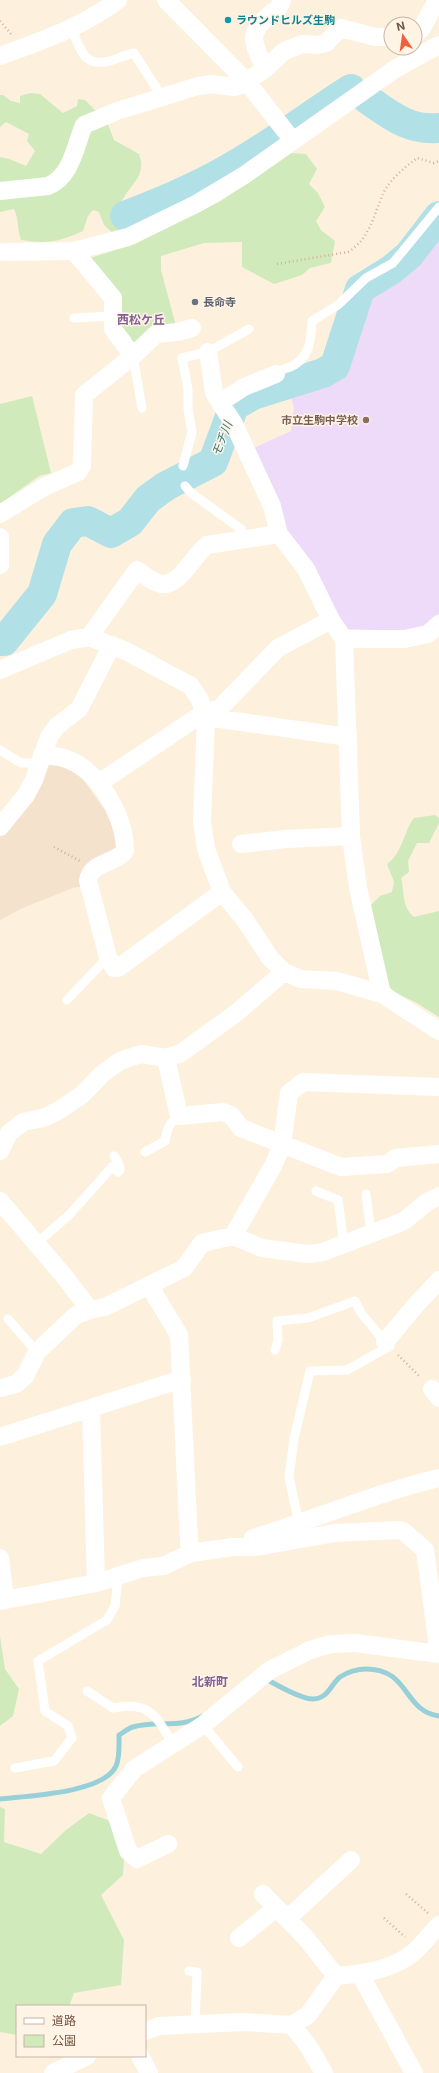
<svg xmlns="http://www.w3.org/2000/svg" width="439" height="2073" font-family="Inter,'Noto Sans JP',sans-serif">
<rect width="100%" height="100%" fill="#fdf1de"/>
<path fill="#f5e2cc" d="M 45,762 L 77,771 L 104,809 L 108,808 L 122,848 L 85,886 L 73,888 L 25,907 L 0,920 L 0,835 Z"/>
<path fill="#eedbf9" d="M 439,225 L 439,613 L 433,621 L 419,629 L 404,631 L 344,629 L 292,543 L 251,449 L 291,431 L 294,408 L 289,389 L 335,373 L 344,359 L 360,296 L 416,256 Z"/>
<path fill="#d0eabc" d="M 31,93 L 40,94 L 63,113 L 77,106 L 78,99 L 85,100 L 107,122 L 114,140 L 139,154 C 140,158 142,163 141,167 C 140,184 118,195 120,212 C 121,216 123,220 124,224 L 114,234 L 104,225 L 99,212 L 93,210 L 88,216 L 83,231 C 59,242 47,244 21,240 C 17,229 19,219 14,209 L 0,212 L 0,157 L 9,159 L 26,166 L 35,151 L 27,141 L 29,134 L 6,122 L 0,127 L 0,95 L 3,95 L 11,101 L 20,103 L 20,96 Z
M 291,153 L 306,154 L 317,169 L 309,184 L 318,193 L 325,207 L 316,221 L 321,230 L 335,241 L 331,263 L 310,268 L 302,275 L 274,284 L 242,267 L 242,242 L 204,243 L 161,256 L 161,270 L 176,326 L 132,348 L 87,259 L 135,244 L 221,201 Z
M 32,396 L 51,473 L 39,476 L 0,504 L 0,404 Z
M 435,815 L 439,818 L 439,823 L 429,843 L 417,843 L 408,861 L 409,872 L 401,878 C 405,892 401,906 414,917 L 439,911 L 439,1017 L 415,1002 L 395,993 L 386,983 L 370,906 L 380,896 L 392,892 L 394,882 L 387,864 C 403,853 403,832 414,818 Z
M 0,1636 L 5,1669 L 19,1689 L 13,1716 L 0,1726 Z
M 0,1807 L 5,1809 L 4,1842 L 41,1854 L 66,1830 L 89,1813 L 110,1821 L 124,1858 L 123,1875 L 101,1895 L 124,1940 L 121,1985 L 74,1993 L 69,2006 L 17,2006 L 17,2035 L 0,2032 Z"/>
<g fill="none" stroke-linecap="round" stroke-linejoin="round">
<path stroke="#98d0d9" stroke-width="5" d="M 266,1679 C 277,1685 300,1699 313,1699 C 328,1699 331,1684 340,1677 C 347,1672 358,1669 366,1669 C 410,1669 403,1711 439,1716
M 0,1799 C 27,1796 104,1793 116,1766 C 120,1757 119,1745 119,1735 C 123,1733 128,1728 133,1727 C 156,1720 179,1729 203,1716"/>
<path stroke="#b2e0e7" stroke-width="30" d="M 367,99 C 390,115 409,131 439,128
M 125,216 C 160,202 195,188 228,169 C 271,145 310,115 351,89
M 0,641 L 4,641 L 42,594 L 57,544 L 73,523 L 88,521 L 111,533 L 130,522 L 148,499 L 166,486 L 213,462 L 234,406 L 253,395 L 323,373 L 335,366 L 360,289 L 391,270 L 409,255 L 439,216"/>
<path stroke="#d8b098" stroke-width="2.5" stroke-dasharray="1 3" stroke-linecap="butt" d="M 0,21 L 11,34
M 277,264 L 348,252 C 370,239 373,216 383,194 C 390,179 404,168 417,158 L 434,163 L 439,161
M 54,847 L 80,861
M 398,1355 L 420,1377
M 406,1894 L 428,1913
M 384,1918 L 405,1937"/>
<path stroke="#fff" stroke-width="9" d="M 72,29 C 81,53 86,70 116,59 C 122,57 128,54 134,53 L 162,97
M 74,318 L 113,316
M 133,356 L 142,408
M 276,374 C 281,369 285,369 290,367 C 310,359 311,340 312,321 L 338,305 L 366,278 L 393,263 L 439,207
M 183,466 L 192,432 L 188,409 L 188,389 L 182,358 L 208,352 L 249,329
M 185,486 L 191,493 L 241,529 L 247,541
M 0,750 L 21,763 L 39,763
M 67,1000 L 108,957
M 145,1152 L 165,1141 C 167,1129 169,1123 179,1116
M 316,1191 L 338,1200 L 344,1244
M 366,1194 L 371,1234
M 37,1243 L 70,1214 L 112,1167 L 118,1172 L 120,1170 L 119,1164 L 114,1156
M 8,1319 L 37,1352
M 275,1350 L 278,1340 L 277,1321 L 308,1318 L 355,1301 L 361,1313 L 385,1342
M 299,1524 L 289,1477 L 294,1439 L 310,1371 L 347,1370 L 390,1346
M 87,1691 L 113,1708 C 148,1701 157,1715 172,1744
M 203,1725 L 238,1767
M 15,1768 L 54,1761 L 72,1738 L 68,1726 L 45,1711 L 38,1661 L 107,1620 L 115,1606 L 118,1577
M 189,1971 L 197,1972 L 195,2024"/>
<path stroke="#fff" stroke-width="18" d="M 166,0 L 247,82 L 293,141
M 415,35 L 422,28 L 437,0
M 0,56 C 44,40 80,28 118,0
M 265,69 C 252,40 246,34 273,12 C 278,9 281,6 282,0
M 0,191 L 48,186 C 72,176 75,146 84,125 L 117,111 L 198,86 L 211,84 L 234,87 L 241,85 L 265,69 L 284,51 L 303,44 L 317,45 L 326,43 L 341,28 L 375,37 L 391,37
M 74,251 L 113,298 L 113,329 L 133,356
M 0,252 L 74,251 L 128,237 L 196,204 L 243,176 L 395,69 L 439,45
M 208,352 L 214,393 L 234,424 L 272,506 L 279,534 L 306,569 L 331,620 L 344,639 L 351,836 L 358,888 L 382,994
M 221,402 L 244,387 L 276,374
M 0,514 L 44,487 L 78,472 L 82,466 L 84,395 L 133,356 L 156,334 L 178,332 L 192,328
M 0,537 L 0,565
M 89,637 L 137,570 C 143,574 151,581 158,583 C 178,591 193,555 207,545 L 279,534
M 344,639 L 404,639 L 428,634 L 439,624
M 0,670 L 71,640 L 89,637 L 126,651 L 191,686 L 200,700 L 206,717 L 202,821 L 206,849 L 222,892 L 245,920 L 270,958 L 284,972 L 301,979 L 337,981 L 382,994 L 439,1031
M 206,717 L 348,737
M 42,755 C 51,756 61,756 69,760 C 100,772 125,818 125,851 C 115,864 90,862 88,881 L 108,957 L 114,968 L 118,968 L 222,892
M 99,783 L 205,712 L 219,709 L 278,648 L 331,620
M 0,827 L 26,795 L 34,780 L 49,737 L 57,726 L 79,709 L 112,645
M 241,844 L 286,839 L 351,836
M 166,1058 L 179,1116 L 223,1112 L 231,1115 L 241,1128 L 341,1167 L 387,1164 L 396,1158 L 439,1154
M 0,1151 L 9,1133 L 23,1122 L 43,1118 L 58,1111 L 83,1094 L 102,1074 L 120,1061 L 141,1054 L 166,1058 L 181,1053 L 235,1014 L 284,972
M 0,1201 L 64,1276 L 90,1310
M 233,1236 L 273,1166 L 282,1145 L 289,1093 L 303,1082 L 439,1087
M 150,1287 L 179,1335 L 189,1542 L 191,1553
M 385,1342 L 414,1307 L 439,1280
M 0,1388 L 16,1384 L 25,1376 L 37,1352 L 76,1315 L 90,1310 L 105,1307 L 184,1268 L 202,1243 L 233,1236 L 262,1248 L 308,1254 L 323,1252 L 404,1221 L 427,1202 L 439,1196
M 432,1389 L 439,1398
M 91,1409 L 96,1583
M 0,1437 L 182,1379
M 253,1538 C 316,1519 375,1493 439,1478
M 0,1558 L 5,1600
M 0,1601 L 96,1583 L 143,1568 L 163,1566 L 191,1553 L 233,1547 L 256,1547 L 335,1533 L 398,1530 L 403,1531 L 425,1550 L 439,1654
M 168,1844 L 137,1859 L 128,1851 L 111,1798 L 134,1769 L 203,1725 L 270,1670 L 310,1650 L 331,1644 L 355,1643 L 439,1654
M 263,1894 L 305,1937 L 336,1976
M 288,1918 L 351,1860
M 239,1938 L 276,1908
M 360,1974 L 414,2073
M 292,2025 L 309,2047 L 324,2073
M 145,2031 L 159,2026 L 243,2022 L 292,2025 L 308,2015 L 336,1976 C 362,1974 393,1970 414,1952 C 423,1944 431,1933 439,1925
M 140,2056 L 149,2073
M 53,2073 L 87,2056"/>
</g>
<circle fill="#0f9aa8" stroke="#fff4e5" stroke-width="1.5" cx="228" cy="20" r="4"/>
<circle fill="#6b7280" stroke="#fff4e5" stroke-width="1.5" cx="195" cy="302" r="4"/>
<circle fill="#8d6e63" stroke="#fff4e5" stroke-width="1.5" cx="366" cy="420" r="4"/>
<g text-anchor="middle" stroke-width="3" stroke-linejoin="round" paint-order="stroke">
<g font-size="11" font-weight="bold" fill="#0d838f" stroke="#fff4e5" text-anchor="start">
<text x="236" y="24">ラウンドヒルズ生駒</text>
</g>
<g font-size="11" font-weight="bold" fill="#5b616d" stroke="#fff4e5" text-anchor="start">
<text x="203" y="306">長命寺</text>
</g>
<g font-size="11" font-weight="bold" fill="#785e54" stroke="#fff4e5" text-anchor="end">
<text x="358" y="424">市立生駒中学校</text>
</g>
<g font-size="12" font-weight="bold" fill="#846097" stroke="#fff4e5">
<text x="141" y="324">西松ケ丘</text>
<text x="210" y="1686">北新町</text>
</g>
<g font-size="12" font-style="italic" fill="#3b7781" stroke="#fff4e5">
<text transform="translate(222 439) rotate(-69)" y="4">モチ川</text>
</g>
</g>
<rect x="16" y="2005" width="130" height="52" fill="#fff4e5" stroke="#c7b4a5"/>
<rect x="24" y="2018" width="20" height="6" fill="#ffffff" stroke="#c7b4a5"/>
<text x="52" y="2025" font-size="12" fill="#735545">道路</text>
<rect x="24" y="2035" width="20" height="12" fill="#d0eabc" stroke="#c7b4a5"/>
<text x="52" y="2045" font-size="12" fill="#735545">公園</text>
<g transform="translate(403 36) rotate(347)"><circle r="19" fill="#fff4e5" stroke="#c7b4a5"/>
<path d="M0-3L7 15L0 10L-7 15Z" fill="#ed623d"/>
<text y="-6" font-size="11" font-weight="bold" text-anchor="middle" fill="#735545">N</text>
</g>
</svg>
